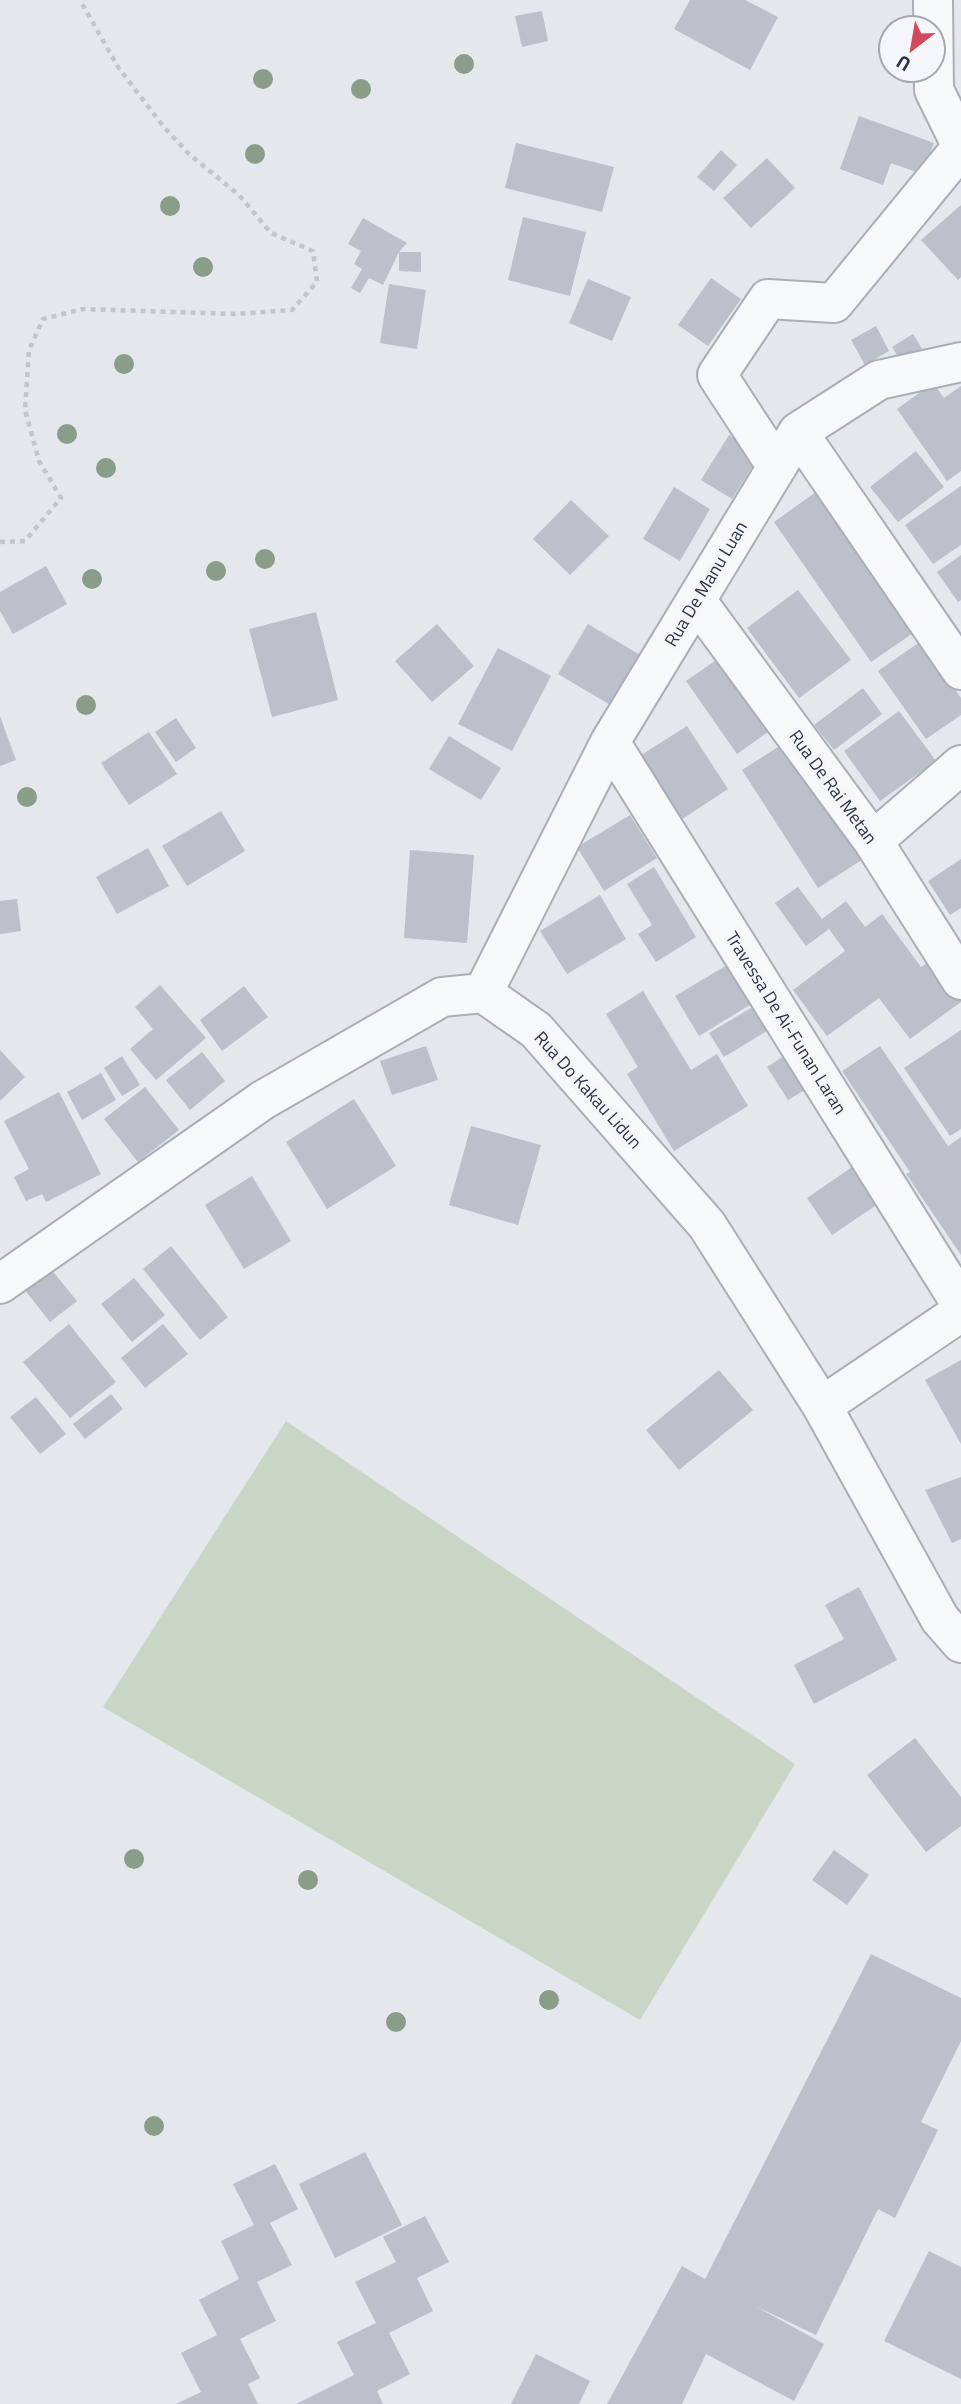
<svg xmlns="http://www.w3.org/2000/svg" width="961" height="2404" font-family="'Titillium Web',sans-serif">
<rect width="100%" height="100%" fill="#e4e7ec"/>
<path fill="#c9d6c5" d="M 286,1421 L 795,1764 L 640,2020 L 103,1707 Z"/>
<path fill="#bbc0ca" d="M 690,0 L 745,0 L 778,17 L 750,70 L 674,29 Z
M 542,11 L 548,41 L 522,47 L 515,16 Z
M 859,116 L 934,143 L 922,174 L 891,163 L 883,185 L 840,169 Z
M 516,143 L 614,167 L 602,212 L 505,188 Z
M 721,150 L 737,165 L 714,191 L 697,177 Z
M 767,158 L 795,188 L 751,228 L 723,198 Z
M 961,205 L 961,277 L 958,280 L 921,240 Z
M 523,217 L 586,232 L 570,296 L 508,280 Z
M 363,218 L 407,243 L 399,252 L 383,285 L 369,278 L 360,293 L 351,288 L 362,269 L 354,264 L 361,251 L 348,244 Z
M 399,252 L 421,252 L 421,272 L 399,271 Z
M 711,278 L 741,299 L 708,346 L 678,325 Z
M 588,279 L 631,297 L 612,341 L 569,323 Z
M 389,284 L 426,290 L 417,349 L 380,343 Z
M 876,326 L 889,351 L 865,365 L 851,340 Z
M 913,334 L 927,357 L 906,369 L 892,347 Z
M 933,383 L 944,398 L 961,386 L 961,471 L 947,481 L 897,409 Z
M 729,435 L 760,454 L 732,499 L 701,480 Z
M 916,451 L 944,487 L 898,522 L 870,487 Z
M 961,486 L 961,545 L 933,564 L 905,525 Z
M 674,487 L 710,509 L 680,561 L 643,539 Z
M 820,489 L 919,629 L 871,662 L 774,522 Z
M 571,500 L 609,536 L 570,575 L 533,539 Z
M 961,555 L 961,600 L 958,602 L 937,572 Z
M 46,566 L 67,604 L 13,634 L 0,611 L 0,592 Z
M 798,590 L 851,660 L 799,698 L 747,628 Z
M 316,612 L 338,700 L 272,717 L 249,629 Z
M 437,624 L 474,666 L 432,702 L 395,661 Z
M 588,624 L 652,662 L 622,712 L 558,674 Z
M 921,641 L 961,698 L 961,715 L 926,739 L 878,671 Z
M 498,648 L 551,676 L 512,751 L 458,724 Z
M 725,654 L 775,727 L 737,754 L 686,681 Z
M 863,688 L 882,714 L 834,750 L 814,725 Z
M 899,711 L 936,761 L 880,801 L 844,751 Z
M 0,716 L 16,760 L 0,766 Z
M 176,718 L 196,748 L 176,762 L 155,732 Z
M 687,726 L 728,789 L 679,821 L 638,757 Z
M 149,732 L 177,774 L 129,805 L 101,763 Z
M 449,736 L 501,768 L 481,800 L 429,769 Z
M 792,738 L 868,856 L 818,888 L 742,770 Z
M 221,811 L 245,851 L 187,886 L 162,846 Z
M 630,815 L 657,858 L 604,891 L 577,847 Z
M 148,848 L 169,886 L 117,914 L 96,877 Z
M 410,850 L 474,855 L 467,943 L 404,938 Z
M 961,859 L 961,908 L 950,915 L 928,881 Z
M 654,867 L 696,937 L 656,962 L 638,934 L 652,925 L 627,884 Z
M 798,887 L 822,919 L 846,901 L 865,927 L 882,914 L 921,967 L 934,958 L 961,994 L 961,1002 L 910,1039 L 879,998 L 827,1036 L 793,990 L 845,951 L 829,929 L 806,946 L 775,903 Z
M 600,895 L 626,939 L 567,974 L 540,931 Z
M 17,899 L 21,931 L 0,934 L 0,901 Z
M 734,961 L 758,1000 L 699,1036 L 675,996 Z
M 160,985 L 206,1038 L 156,1080 L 130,1049 L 153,1029 L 135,1007 Z
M 244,986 L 268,1017 L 222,1051 L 200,1020 Z
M 643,991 L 691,1070 L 717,1054 L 748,1106 L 674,1151 L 627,1074 L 638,1067 L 606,1014 Z
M 756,1005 L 770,1029 L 724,1057 L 709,1033 Z
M 961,1030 L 961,1129 L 950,1136 L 904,1068 Z
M 426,1046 L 438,1080 L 392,1095 L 380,1061 Z
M 880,1046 L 948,1146 L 961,1137 L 961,1255 L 906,1174 L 910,1172 L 842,1071 Z
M 0,1050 L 25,1077 L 0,1101 Z
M 202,1052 L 225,1081 L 190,1110 L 166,1080 Z
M 787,1054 L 808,1088 L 788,1100 L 767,1067 Z
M 122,1056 L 140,1085 L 122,1096 L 104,1068 Z
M 101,1073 L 116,1100 L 82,1120 L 67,1092 Z
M 145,1087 L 179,1130 L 138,1162 L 104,1119 Z
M 59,1092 L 101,1174 L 46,1202 L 42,1194 L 26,1201 L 14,1177 L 29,1169 L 4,1121 Z
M 354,1099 L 396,1166 L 327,1209 L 286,1142 Z
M 471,1126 L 541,1145 L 518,1225 L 449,1205 Z
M 852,1167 L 878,1204 L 832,1235 L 807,1198 Z
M 252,1176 L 291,1241 L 244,1269 L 205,1205 Z
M 171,1246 L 228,1317 L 200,1340 L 143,1269 Z
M 50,1268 L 77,1301 L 50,1322 L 24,1289 Z
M 134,1278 L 165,1315 L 132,1342 L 101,1304 Z
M 69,1324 L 116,1382 L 70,1418 L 23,1362 Z
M 163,1324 L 188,1354 L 145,1388 L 121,1358 Z
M 961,1360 L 961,1444 L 925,1380 Z
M 719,1370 L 753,1410 L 679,1470 L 646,1430 Z
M 111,1394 L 123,1409 L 85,1439 L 73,1424 Z
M 36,1397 L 66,1434 L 40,1454 L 10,1417 Z
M 961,1477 L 961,1539 L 952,1543 L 925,1490 Z
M 859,1587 L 897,1660 L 814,1704 L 794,1665 L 844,1639 L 825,1605 Z
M 915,1738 L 961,1797 L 961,1826 L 926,1852 L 867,1775 Z
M 834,1850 L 869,1875 L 847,1905 L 812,1880 Z
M 871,1954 L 961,1998 L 961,2041 L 921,2122 L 938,2130 L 895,2218 L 878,2209 L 816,2335 L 755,2306 L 824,2344 L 794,2401 L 706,2354 L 682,2404 L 607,2404 L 682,2266 L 705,2279 Z
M 365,2152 L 402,2225 L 335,2258 L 299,2184 Z
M 275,2164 L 298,2209 L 270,2223 L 292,2265 L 257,2282 L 276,2321 L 240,2339 L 260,2378 L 248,2384 L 258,2404 L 176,2404 L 201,2392 L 181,2353 L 217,2335 L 199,2300 L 239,2279 L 221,2241 L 254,2225 L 233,2184 Z
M 425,2216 L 449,2262 L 417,2278 L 433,2311 L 389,2333 L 410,2374 L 377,2391 L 383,2404 L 296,2404 L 354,2375 L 337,2342 L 376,2323 L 355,2282 L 396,2262 L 383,2237 Z
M 929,2251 L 961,2267 L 961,2379 L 884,2341 Z
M 536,2354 L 590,2381 L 579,2404 L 511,2404 Z"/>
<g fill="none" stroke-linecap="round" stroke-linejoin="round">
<defs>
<path id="minor" d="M 933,0 L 934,90 L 961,145
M 798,432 L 879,380 L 961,362
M 777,467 L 717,375 L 768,299 L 834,303 L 961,148
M 696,600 L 873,841 L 961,980
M 610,742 L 961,1304
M 873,841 L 961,765
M 483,993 L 610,742 L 798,432 L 961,670
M 0,1284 L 263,1100 L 442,997 L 483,993 L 536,1030 L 707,1225 L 822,1406 L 940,1619 L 961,1643
M 822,1406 L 961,1312"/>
</defs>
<use href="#minor" stroke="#a9aeb7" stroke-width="42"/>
<path stroke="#c2c5cb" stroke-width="4.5" stroke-dasharray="5 5" stroke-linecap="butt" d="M 0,542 L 25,541 L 61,498 L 39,461 L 25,410 L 29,350 L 43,319 L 83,309 L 235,314 L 292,310 L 317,282 L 313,251 L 271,233 L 239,195 L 189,154 L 163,126 L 118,67 L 80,0"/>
<use href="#minor" stroke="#f7f8fa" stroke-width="38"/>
</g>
<g fill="#899d89">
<circle cx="464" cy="64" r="10"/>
<circle cx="263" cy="79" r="10"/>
<circle cx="361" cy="89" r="10"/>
<circle cx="255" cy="154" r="10"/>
<circle cx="170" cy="206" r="10"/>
<circle cx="203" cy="267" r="10"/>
<circle cx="124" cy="364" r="10"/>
<circle cx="67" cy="434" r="10"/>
<circle cx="106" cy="468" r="10"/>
<circle cx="265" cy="559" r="10"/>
<circle cx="216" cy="571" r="10"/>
<circle cx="92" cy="579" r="10"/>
<circle cx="86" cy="705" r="10"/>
<circle cx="27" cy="797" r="10"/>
<circle cx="134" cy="1859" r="10"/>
<circle cx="308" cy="1880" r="10"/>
<circle cx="549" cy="2000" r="10"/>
<circle cx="396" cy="2022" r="10"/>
<circle cx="154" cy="2126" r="10"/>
</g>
<g text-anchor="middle" stroke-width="7" stroke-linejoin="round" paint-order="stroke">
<g font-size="18" fill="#2b3445" stroke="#f4f6f9">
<text transform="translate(706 584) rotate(-59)" y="6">Rua De Manu Luan</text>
<text transform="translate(833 787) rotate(54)" y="6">Rua De Rai Metan</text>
<text transform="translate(786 1023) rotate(58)" y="6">Travessa De Ai-Funan Laran</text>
<text transform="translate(588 1090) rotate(48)" y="6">Rua Do Kakau Lidun</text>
</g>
</g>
<g transform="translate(912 49) rotate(211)"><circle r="33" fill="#f4f6f9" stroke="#a4a8b1" stroke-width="2"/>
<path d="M0-5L12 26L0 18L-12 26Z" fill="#d1495b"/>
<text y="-10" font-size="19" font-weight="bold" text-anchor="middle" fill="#2b3445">U</text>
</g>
</svg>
